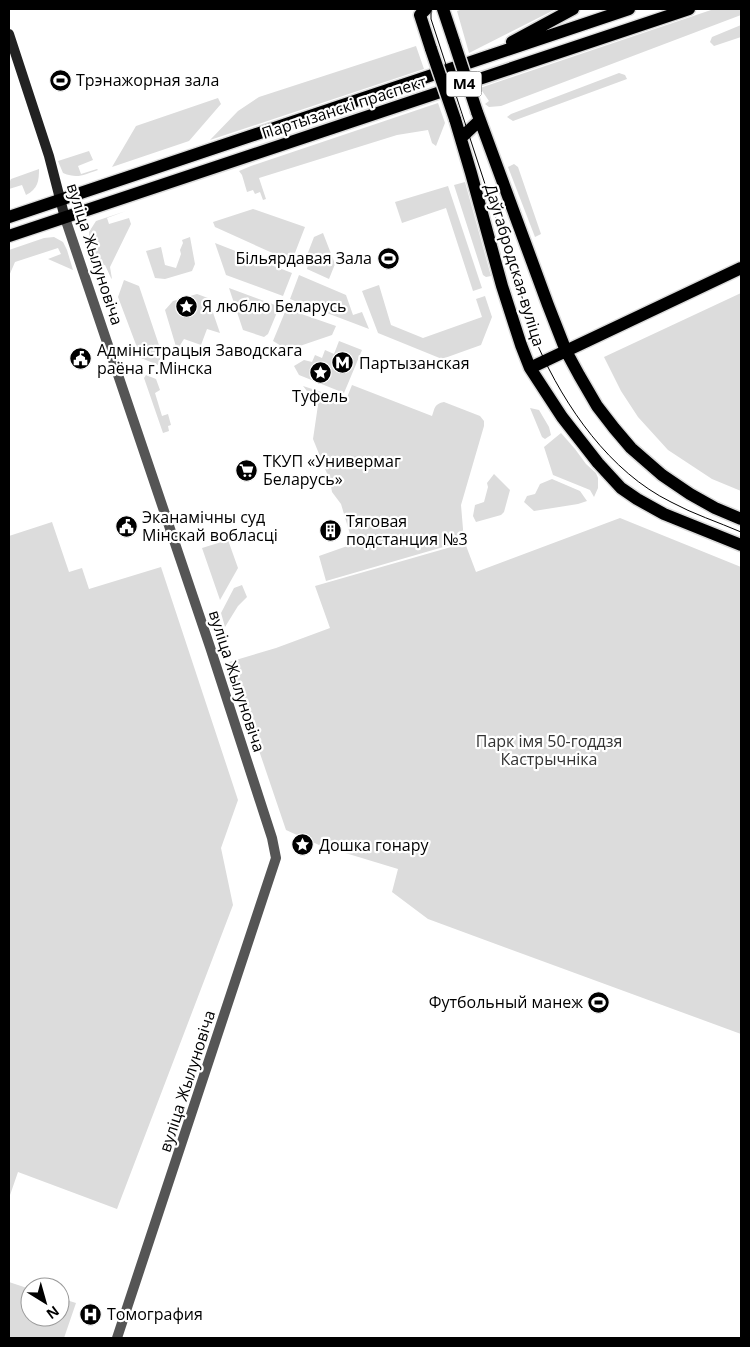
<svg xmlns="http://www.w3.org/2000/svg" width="750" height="1347" font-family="'Open Sans',sans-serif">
<rect width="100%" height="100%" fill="#fff"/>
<path fill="#dcdcdc" d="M 463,9 L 556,9 L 469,53 L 457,11 Z
M 714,9 L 741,9 L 741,15 L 501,106 L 489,107 L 485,104 L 489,101 L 480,88 Z
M 741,25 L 741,37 L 714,46 L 710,42 L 712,37 Z
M 416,46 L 424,69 L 210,140 L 238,111 L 259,97 Z
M 619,73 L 625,75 L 627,79 L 513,121 L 507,117 L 511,114 Z
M 218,98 L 221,104 L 189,141 L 112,167 L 136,126 Z
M 438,103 L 445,123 L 436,146 L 432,143 L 428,130 L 397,135 L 259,178 L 266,199 L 263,200 L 260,192 L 255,194 L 253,190 L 247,192 L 242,175 L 239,171 L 251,166 Z
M 89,151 L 93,160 L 78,166 L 81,174 L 97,169 L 98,170 C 83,175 78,179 63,173 L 58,161 Z
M 514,164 L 518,167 L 541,234 L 535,237 L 508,167 Z
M 39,169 C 39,181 38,189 26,195 L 22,185 L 9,189 L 9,183 L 11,179 Z
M 465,182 L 491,276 L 486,277 L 483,275 L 454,185 Z
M 448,186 L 482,288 L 473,291 L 446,208 L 402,223 L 395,202 Z
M 253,209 L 305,227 L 293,258 L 289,257 L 288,260 L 215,227 L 213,222 Z
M 126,211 L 107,218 L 109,224 L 129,218 L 131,224 L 110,267 L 112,279 L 111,278 L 105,265 L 100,266 L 107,286 L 105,287 L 89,240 L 89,232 L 96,221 Z
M 323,233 L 335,264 L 329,279 L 307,269 L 308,265 L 304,263 L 314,237 Z
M 54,237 L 63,242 L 67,250 L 73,270 L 48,259 L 61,254 L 58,248 L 15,262 L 9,276 L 9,250 L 44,238 Z
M 190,237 L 195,264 L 192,271 L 165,279 L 155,278 L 146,251 L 161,247 L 165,265 L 176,268 L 181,254 L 180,250 L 183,243 L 182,240 Z
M 215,243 L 292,273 L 283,296 L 226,275 Z
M 299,275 L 346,295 L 353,315 L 362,312 L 369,329 L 290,299 Z
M 124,280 L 139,286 L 162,354 L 158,365 L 141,358 L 118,297 Z
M 379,285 L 391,325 L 423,338 L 482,317 L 476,299 L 485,296 L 492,317 L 481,345 L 442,359 L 378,333 L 362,291 Z
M 229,288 L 275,305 L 274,308 L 278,310 L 268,334 L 264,337 L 243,330 Z
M 741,293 L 741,491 L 712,479 L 668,450 L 638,417 L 621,391 L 604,357 Z
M 197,294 L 208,298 L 220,333 L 207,329 L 201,345 L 184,339 L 177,350 L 165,310 L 173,301 Z
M 290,310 L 336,326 L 332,335 L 288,350 L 273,341 L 285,312 L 288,313 Z
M 339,341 L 362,350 L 344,393 L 299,375 L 294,366 L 304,360 L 312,362 L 315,355 L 322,358 L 325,350 L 334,354 Z
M 146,375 L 156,379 L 160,390 L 155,393 L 162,416 L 168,414 L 171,425 L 168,426 L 169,431 L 163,433 L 144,378 Z
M 352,385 L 432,416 C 435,408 434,404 444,402 L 480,416 L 484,421 L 484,426 L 461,505 L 464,541 L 326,581 L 319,556 L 353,544 L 341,504 L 332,492 L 330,481 L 313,439 L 318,405 L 303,386 L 346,400 Z
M 530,408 L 539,410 L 549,427 L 551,435 L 545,439 L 542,437 Z
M 561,433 L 575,449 L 586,464 L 596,473 L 598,478 L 598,488 L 594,497 L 590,490 L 553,475 L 544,447 Z
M 494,474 L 510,490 L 504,512 L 501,515 L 476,522 L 473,516 L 475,505 L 484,502 L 488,487 L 487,483 Z
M 552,479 L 580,491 L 587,501 L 578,504 L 534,511 L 524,502 L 527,496 L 535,494 L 540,484 Z
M 620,518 L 741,567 L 741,1034 L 428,919 L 392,892 L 398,869 L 319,845 L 286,830 L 229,662 L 276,648 L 330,628 L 315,586 L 465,543 L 476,572 Z
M 52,522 L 69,572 L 82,568 L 89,589 L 161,567 L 238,800 L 221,848 L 233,905 L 117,1209 L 18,1172 L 9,1198 L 9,536 Z
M 228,540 L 238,568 L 220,600 L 202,548 Z
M 242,585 L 247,597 L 238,606 L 225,627 L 221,613 L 234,588 Z
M 9,1282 L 30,1289 L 30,1317 L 60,1317 L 60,1298 L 76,1303 L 64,1338 L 9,1338 Z"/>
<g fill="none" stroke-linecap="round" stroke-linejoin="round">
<defs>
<path id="primary" d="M 426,9 L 420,15 L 431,49
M 443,9 L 454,42
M 512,42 L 573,9
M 477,112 L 548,305 L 566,351 L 579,375 L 597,406 L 614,428 L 631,448 L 662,475 L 690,494 L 715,508 L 741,519
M 455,119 L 471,173 L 502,286 L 521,345 L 530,368 L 562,417 L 598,463 L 621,488 L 637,499 L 664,514 L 741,545
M 461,138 L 480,120
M 9,217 L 629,9
M 9,236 L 689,9
M 530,368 L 741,268"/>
</defs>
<use href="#primary" stroke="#dbdbdb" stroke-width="15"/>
<path stroke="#555" stroke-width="10" d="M 65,218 L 210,647 L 272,838 L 276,858 L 117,1338"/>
<path stroke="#222" stroke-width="10" d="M 9,34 L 49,156 L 65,218"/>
<use href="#primary" stroke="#000" stroke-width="12"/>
<path stroke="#000" stroke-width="1" d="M 431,9 L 431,19 L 538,346 C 565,407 610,472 671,502 C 693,514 718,522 741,532"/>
<defs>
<path id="primary-bridge" d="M 454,42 L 477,112
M 431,49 L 455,119"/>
</defs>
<use href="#primary-bridge" stroke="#dbdbdb" stroke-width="15" stroke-linecap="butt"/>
<use href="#primary-bridge" stroke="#000" stroke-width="12"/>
</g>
<defs>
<symbol id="stadium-disc" viewBox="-11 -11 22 22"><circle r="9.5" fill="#000" stroke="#fff"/><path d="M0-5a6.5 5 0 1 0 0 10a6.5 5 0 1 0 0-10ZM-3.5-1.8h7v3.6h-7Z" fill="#fff"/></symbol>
<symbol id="sight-disc" viewBox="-11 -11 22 22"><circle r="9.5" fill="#000" stroke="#fff"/><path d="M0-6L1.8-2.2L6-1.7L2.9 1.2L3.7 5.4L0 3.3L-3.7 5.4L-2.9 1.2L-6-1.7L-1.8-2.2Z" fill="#fff"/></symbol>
<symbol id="civic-disc" viewBox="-11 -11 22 22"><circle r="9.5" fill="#000" stroke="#fff"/><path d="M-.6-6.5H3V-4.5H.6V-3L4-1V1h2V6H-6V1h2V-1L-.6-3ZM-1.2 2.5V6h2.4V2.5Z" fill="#fff"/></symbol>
<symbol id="metro-disc" viewBox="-11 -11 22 22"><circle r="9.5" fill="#000" stroke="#fff"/><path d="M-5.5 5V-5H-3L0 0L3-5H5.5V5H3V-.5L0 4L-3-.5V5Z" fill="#fff"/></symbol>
<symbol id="supermarket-disc" viewBox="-11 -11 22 22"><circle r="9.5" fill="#000" stroke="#fff"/><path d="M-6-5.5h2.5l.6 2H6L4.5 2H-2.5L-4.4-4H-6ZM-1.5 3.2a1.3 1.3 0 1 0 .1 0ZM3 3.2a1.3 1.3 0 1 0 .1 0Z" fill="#fff"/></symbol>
<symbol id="building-disc" viewBox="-11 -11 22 22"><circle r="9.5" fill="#000" stroke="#fff"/><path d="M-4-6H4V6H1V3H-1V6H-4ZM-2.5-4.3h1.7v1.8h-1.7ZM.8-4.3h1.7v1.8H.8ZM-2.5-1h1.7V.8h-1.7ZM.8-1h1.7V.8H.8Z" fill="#fff"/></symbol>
<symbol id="hospital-disc" viewBox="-11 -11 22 22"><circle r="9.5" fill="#000" stroke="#fff"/><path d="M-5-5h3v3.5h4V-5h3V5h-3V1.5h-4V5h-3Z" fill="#fff"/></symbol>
</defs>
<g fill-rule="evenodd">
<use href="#stadium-disc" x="48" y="68" width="25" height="25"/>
<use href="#stadium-disc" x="376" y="246" width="25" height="25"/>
<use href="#sight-disc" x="174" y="294" width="25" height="25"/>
<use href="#civic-disc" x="68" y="346" width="25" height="25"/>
<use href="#metro-disc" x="330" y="350" width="25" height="25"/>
<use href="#sight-disc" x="308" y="360" width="25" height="25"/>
<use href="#supermarket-disc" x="234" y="458" width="25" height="25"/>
<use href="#civic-disc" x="114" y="514" width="25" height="25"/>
<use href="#building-disc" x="318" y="518" width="25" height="25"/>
<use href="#sight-disc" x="290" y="832" width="25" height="25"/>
<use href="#stadium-disc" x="586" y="990" width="25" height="25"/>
<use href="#hospital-disc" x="78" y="1302" width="25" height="25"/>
</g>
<g text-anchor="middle" stroke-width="4.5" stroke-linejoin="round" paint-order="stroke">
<rect fill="#fff" stroke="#4c4c4c" stroke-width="1" x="446.5" y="71.5" width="35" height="25" rx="4"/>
<g font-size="15" font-weight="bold" fill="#000">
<text x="464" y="89">М4</text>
</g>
<g font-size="16" fill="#000" stroke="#fff" text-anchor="start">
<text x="76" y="86">Трэнажорная зала</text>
<text x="372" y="264" text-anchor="end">Більярдавая Зала</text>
<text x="202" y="312">Я люблю Беларусь</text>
<text x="97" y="356">Адміністрацыя Заводскага<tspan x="97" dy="18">раёна г.Мінска</tspan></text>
<text x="359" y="369">Партызанская</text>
<text x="320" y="402" text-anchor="middle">Туфель</text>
<text x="263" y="467">ТКУП «Универмаг<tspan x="263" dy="18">Беларусь»</tspan></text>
<text x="142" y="523">Эканамічны суд<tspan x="142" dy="18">Мінскай вобласці</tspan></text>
<text x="346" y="527">Тяговая<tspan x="346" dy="18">подстанция №3</tspan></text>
<text x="319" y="851">Дошка гонару</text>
<text x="583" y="1008" text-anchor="end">Футбольный манеж</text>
<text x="107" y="1320">Томография</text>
</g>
<g font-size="16" fill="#000" stroke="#fff">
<text transform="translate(344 107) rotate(-18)" y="6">Партызанскі праспект</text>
<text transform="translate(95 254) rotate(72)" y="6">вуліца Жылуновіча</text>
<text transform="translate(515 265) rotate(73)" y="6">Даўгабродская вуліца</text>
<text transform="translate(237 681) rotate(72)" y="6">вуліца Жылуновіча</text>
<text transform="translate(187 1081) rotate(-72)" y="6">вуліца Жылуновіча</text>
</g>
<g font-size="16" fill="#333" stroke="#fff">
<text x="549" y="747">Парк імя 50-годдзя<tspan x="549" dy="18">Кастрычніка</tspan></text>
</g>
</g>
<rect width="750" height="1347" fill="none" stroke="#000000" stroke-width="20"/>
<g transform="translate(45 1302) rotate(143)"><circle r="24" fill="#ffffff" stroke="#999999"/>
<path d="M0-4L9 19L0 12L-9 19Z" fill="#000000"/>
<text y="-8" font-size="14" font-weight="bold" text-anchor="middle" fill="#000000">N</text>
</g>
</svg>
